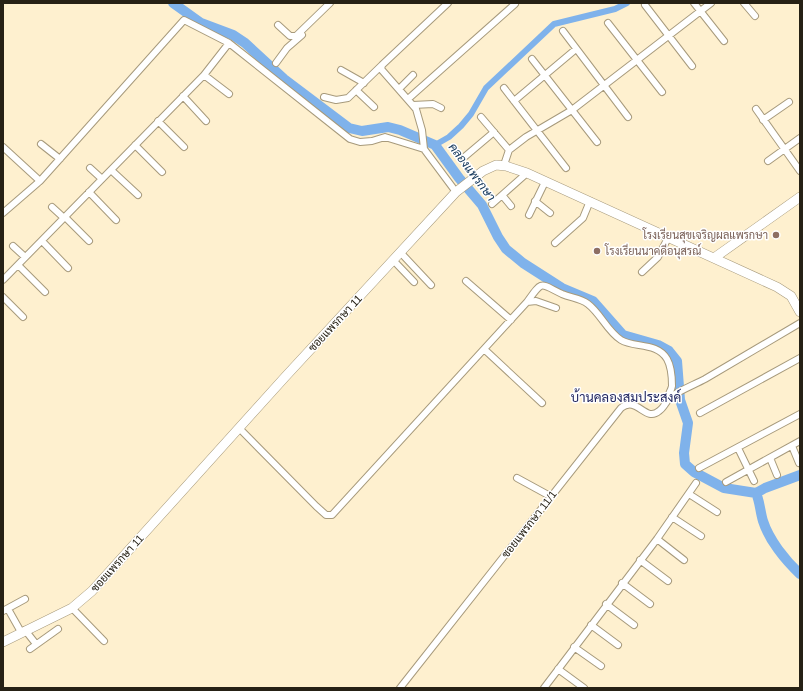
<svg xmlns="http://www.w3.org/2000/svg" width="803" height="691" font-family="Arial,Sarabun,sans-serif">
<rect width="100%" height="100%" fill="#fef0cf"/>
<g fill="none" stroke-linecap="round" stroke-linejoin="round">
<path stroke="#7fb2eb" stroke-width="6" d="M 435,145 L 449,137 L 461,126 L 471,114 L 486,88 L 554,24 L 615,9 L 627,3"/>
<path stroke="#7fb2eb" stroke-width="10" d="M 173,3 L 201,23 L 233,35 L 245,43 L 284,79 L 349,128 L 362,131 L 388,127 L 400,130 L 435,145 L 459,178 L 482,205 L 498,237 L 506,249 L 523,263 L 562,288 L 593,301 L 623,335 L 658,345 L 669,351 L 677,361 L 680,400 L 688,423 L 684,453 L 685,464 L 694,472 L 724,488 L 756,493 C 760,502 760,511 763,521 C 769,540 785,560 800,574
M 756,493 L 765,488 L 800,475"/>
<defs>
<path id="street" d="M 694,3 L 724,41
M 744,3 L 755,16
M 645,5 L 692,66
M 608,23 L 662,92
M 278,25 L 290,36 L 296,36 L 330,3
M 563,31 L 628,117
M 532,59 L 597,142
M 276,63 L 287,48 L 302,35
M 341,70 L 364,83
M 204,75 L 229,94
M 504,88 L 566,168
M 399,89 L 413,75
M 356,90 L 374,107
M 183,96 L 206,121
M 324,97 L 336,100 L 348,98 L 382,65
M 408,99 L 515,4
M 514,101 L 576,49
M 413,105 L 433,104 L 441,108
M 756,109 L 800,171
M 481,117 L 509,150
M 763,120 L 789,102
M 158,121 L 184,147
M 41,144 L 60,159
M 135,145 L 162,172
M 3,147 L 40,181
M 424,149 L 422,130 L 416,109 L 381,69 L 382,65 L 448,3
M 462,159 L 494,132
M 768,161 L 800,138
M 504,165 L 509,150 L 526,137 L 572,110 L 711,3
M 90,168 L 102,179
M 111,170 L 138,195
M 89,192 L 116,220
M 502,195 L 511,206
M 535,201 L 550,213
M 492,204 L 527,173
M 52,207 L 64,218
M 3,213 L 40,181 L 184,20 L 229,43 L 350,139 L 360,142 L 372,141 L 385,137 L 424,149 L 456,192
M 529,215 L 545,182
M 65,217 L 89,241
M 42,241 L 68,268
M 555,243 L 583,218 L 590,201
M 13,246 L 25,257
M 400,252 L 431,285
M 393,260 L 414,282
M 18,265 L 45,292
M 642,272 L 658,257 L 668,238
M 3,280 L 204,75 L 229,43
M 466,281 L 511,320
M 3,297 L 23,317
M 527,302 C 543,280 539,283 562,294 C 571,298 580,298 588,304 C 601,314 607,331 621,340 C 634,348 657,342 667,359 C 671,366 672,378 672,386 C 671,392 667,394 668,400
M 484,349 L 542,403
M 700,413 L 800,358
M 239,428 L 316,506 L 326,515 L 332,515 L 527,302 L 536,301 L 556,308
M 792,446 L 799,463
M 738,448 L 754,481
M 770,458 L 777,475
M 699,468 L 800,414
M 517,478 L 550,496
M 726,482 L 800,441
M 689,494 L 717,512
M 672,517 L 701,536
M 657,539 L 684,560
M 640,560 L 668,581
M 622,583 L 650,604
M 606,604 L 634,625
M 72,608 L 104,641
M 8,609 L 21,632
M 3,611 L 25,599
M 591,625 L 618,645
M 25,630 L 36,644
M 574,647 L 601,666
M 30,649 L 58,629
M 558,669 L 584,688
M 400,688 L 621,408 C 637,395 645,423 659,411 C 664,408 666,401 671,397 C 678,391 696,384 705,379 C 737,360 769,341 800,323
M 544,688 L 657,539 L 696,483"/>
<path id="secondary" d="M 714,258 L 800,197
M 3,642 L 72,608 L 92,591 L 285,377 L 456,192 L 483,171 L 496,165 L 506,166 L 527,173 L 777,287 L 791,296 L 800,312"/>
</defs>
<use href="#street" stroke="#a79a7c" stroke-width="8"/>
<use href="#secondary" stroke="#a79a7c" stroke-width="10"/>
<use href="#street" stroke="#fff" stroke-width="6"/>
<use href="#secondary" stroke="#fff" stroke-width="9"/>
</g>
<g fill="#8d6e63" stroke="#fff" stroke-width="1.5">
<circle cx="776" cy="235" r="4"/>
<circle cx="597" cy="251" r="4"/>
</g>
<g text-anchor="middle" stroke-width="3" stroke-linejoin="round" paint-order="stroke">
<g font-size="11" fill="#785e54" stroke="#fff" text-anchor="end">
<text x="768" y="239">โรงเรียนสุขเจริญผลแพรกษา</text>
<text x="605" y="255" text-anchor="start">โรงเรียนนาคดีอนุสรณ์</text>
</g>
<g font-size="11" fill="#262115" stroke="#fff">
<text transform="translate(335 323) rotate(-47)" y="4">ซอยแพรกษา 11</text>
<text transform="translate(529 524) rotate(-52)" y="4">ซอยแพรกษา 11/1</text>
<text transform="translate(117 563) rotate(-48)" y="4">ซอยแพรกษา 11</text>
</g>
<g font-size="12" font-style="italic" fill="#11355a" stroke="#fff">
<text transform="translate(472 172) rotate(53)" y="4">คลองแพรกษา</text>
</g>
<g font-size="13" fill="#222760" stroke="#fff">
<text x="626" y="402">บ้านคลองสมประสงค์</text>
</g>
</g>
<rect width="803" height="691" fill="none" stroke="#262115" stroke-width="8"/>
</svg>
